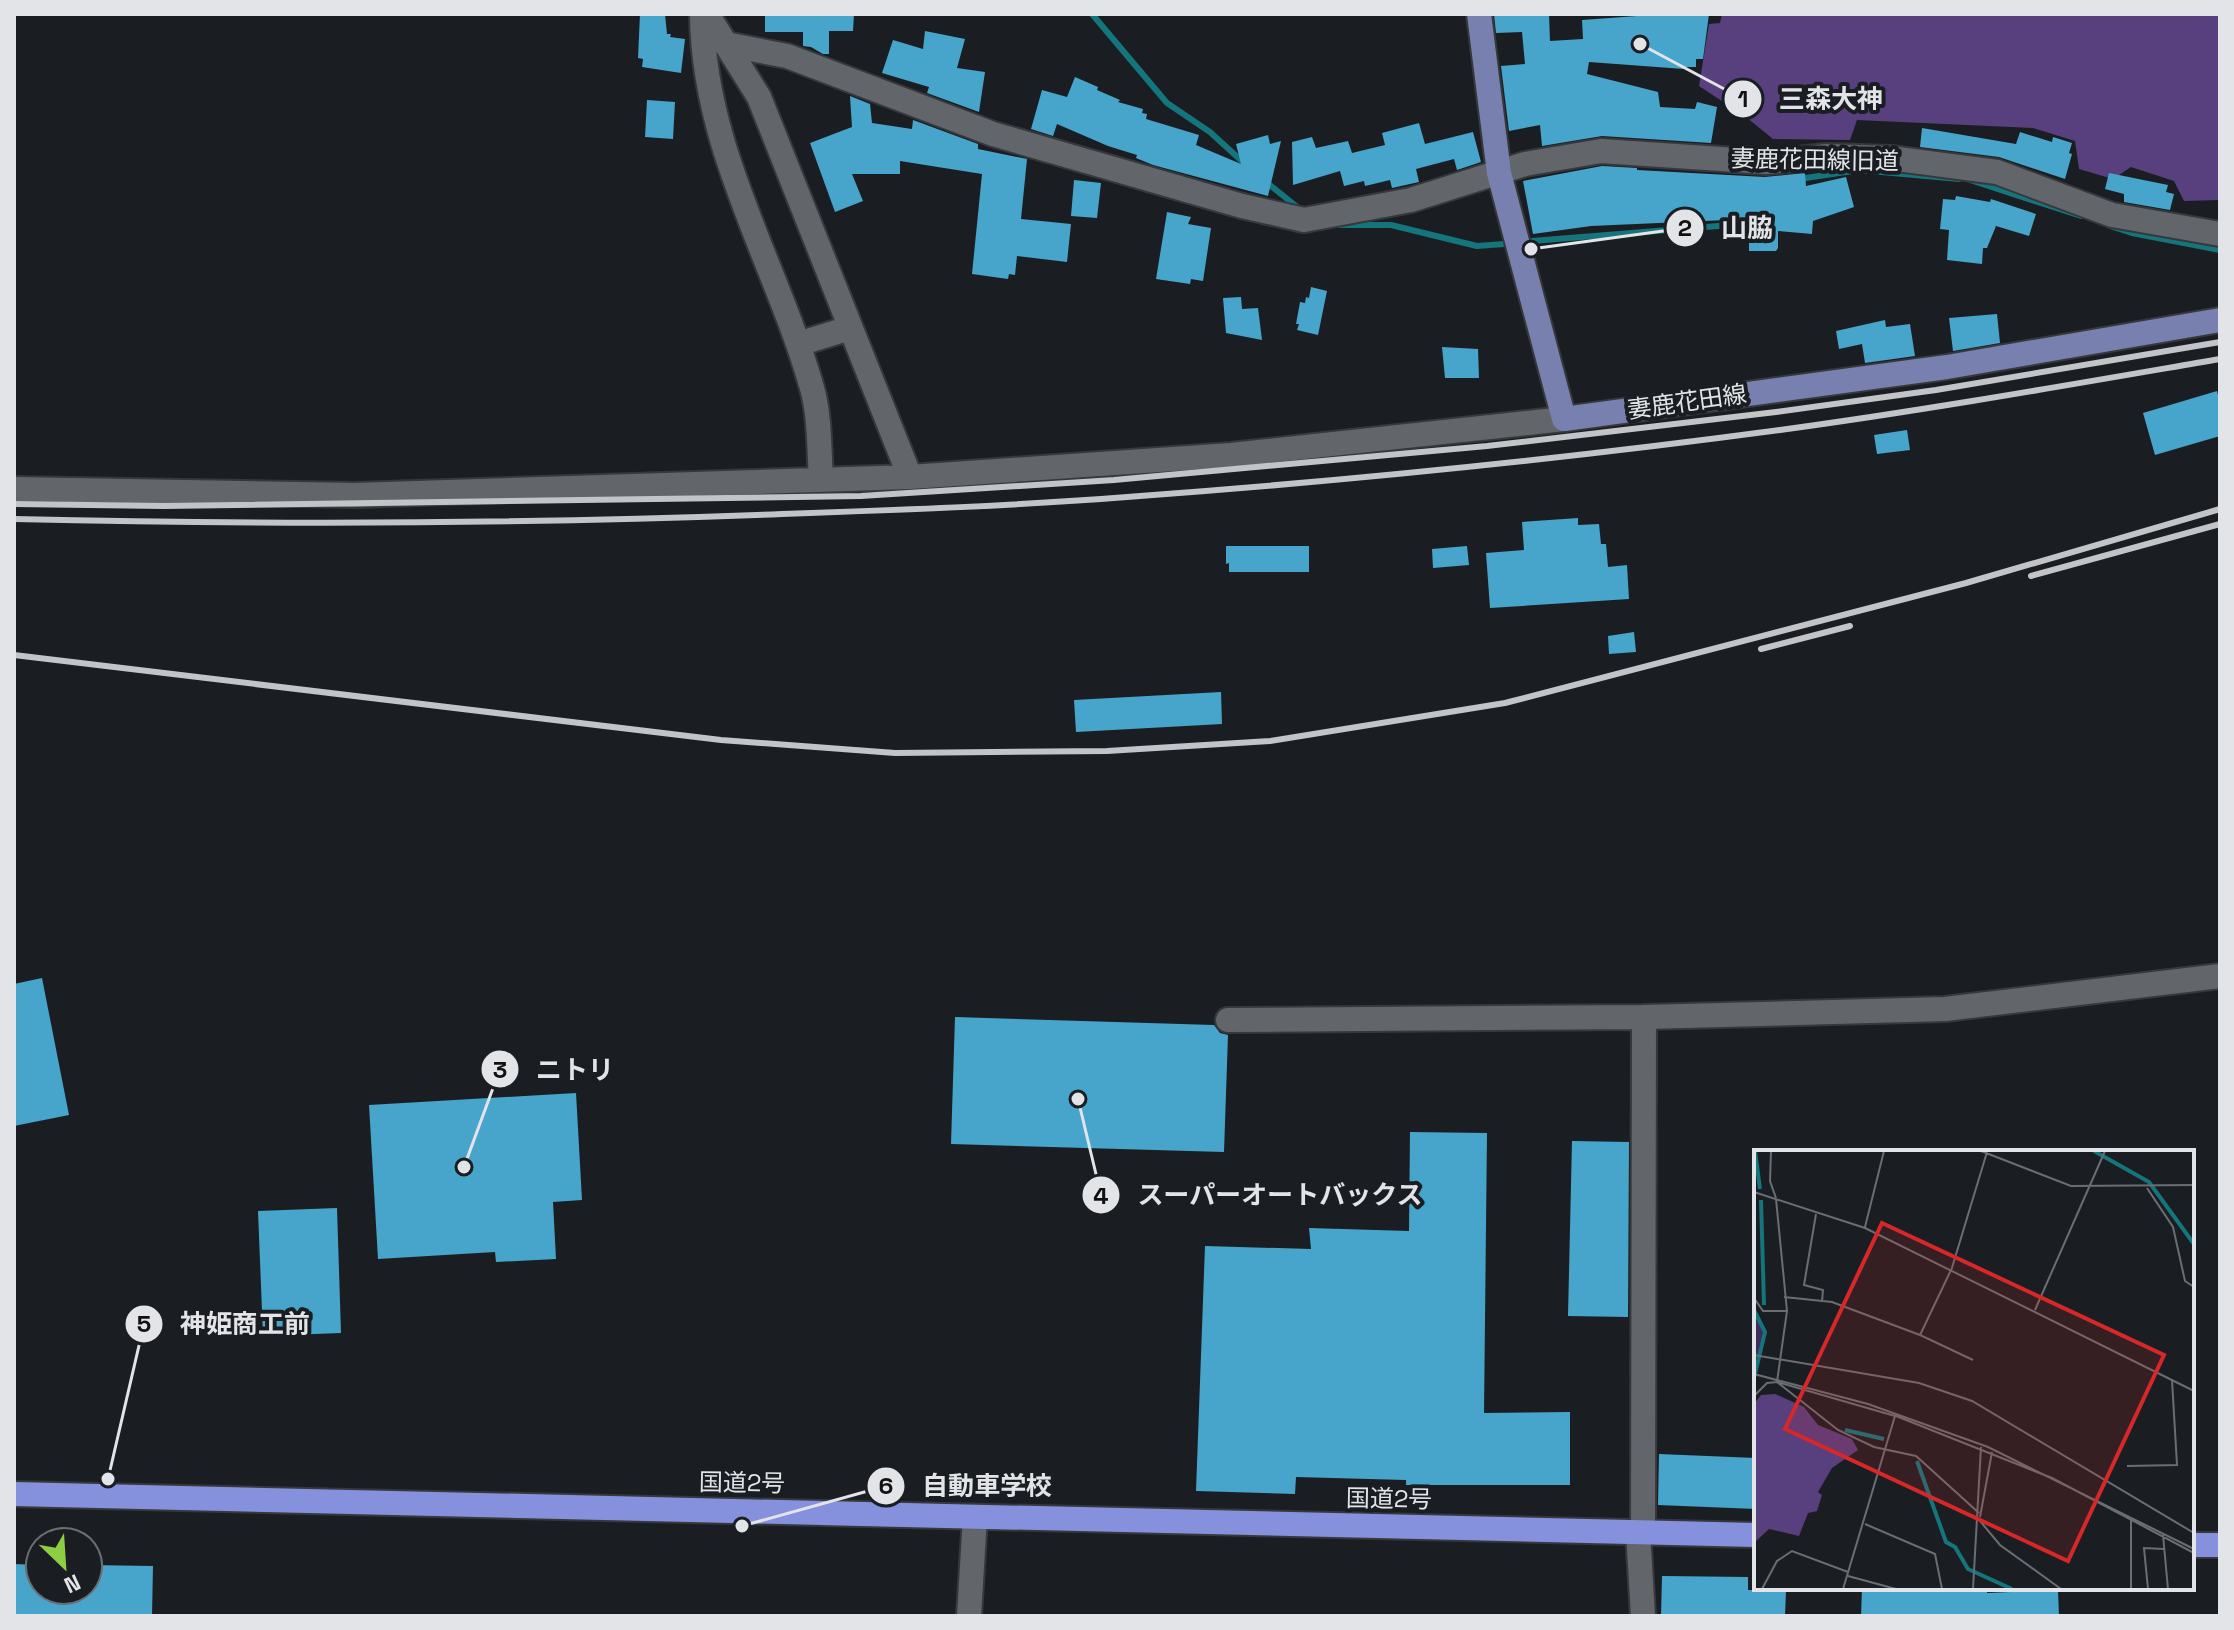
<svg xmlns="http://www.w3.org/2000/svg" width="2234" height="1630" font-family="'Space Grotesk','Noto Sans JP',sans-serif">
<rect width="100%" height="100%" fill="#1a1e22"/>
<path fill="#583f7e" d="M 1722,14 L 2220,14 L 2220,200 L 2184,201 L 2174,181 L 2131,167 L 2113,179 L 2079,169 L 2075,141 L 2033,128 L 1857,120 L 1850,140 L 1773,139 L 1746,117 L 1699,86 L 1709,24 L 1720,23 Z"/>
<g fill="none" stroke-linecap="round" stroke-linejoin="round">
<path stroke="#14757d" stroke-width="6" d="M 1092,14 L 1167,103 L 1210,132 L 1245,164
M 1799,179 L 1859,170 L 1959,179
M 1970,180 L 2081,216
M 1266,182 L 1301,210
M 1339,225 L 1391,225 L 1477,246 L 1504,244
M 2110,226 L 2132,233 L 2220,250
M 1532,241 L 1743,224 L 1753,216"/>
</g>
<path fill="#47a5cb" d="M 640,14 L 665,14 L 667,34 L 671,34 L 670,37 L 685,39 L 681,73 L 642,67 L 643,59 L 638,58 Z
M 765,14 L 854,14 L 853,31 L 829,31 L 829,54 L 823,54 L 811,47 L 803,46 L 803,32 L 765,32 Z
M 1494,14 L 1549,14 L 1550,41 L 1583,39 L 1582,20 L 1637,16 L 1637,14 L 1709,14 L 1703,59 L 1696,59 L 1696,67 L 1684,67 L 1684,69 L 1589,62 L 1587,74 L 1658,92 L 1660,107 L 1695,109 L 1697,102 L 1717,107 L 1711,143 L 1602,136 L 1542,146 L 1540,125 L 1509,131 L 1501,66 L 1525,64 L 1522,32 L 1496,33 Z
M 925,31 L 965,39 L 957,68 L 985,72 L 979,112 L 927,93 L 929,87 L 882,73 L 893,40 L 923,49 Z
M 1075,77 L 1098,87 L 1097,90 L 1120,100 L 1118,102 L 1143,109 L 1142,113 L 1147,114 L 1146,119 L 1199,135 L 1196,145 L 1241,164 L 1236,144 L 1268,135 L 1270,144 L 1281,141 L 1268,196 L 1153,165 L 1136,158 L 1137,155 L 1108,146 L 1057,124 L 1053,136 L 1031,129 L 1042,90 L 1067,97 Z
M 850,96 L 870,104 L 872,123 L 912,129 L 913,120 L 978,144 L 978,149 L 1027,159 L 1021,219 L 1071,224 L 1067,262 L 1017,256 L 1015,275 L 1009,274 L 1008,279 L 972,274 L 982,174 L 900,161 L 900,174 L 852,174 L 863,201 L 835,212 L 810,143 L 852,127 Z
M 647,100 L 675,102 L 673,139 L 645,137 Z
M 1419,123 L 1425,144 L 1473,132 L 1481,162 L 1457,170 L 1454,159 L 1416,169 L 1419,182 L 1392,188 L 1390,180 L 1365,186 L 1364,181 L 1344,186 L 1340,171 L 1293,185 L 1292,142 L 1312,137 L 1316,148 L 1348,141 L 1352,153 L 1385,145 L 1382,133 Z
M 1922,128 L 2016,144 L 2020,132 L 2052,142 L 2053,137 L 2072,143 L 2069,153 L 2072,154 L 2065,179 L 1999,157 L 1920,147 Z
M 1602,166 L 1637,168 L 1637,170 L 1765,177 L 1805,173 L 1806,186 L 1846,177 L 1854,207 L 1813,221 L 1812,234 L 1778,231 L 1778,248 L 1776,251 L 1749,251 L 1749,219 L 1591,226 L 1533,234 L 1523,181 Z
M 2109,173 L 2168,185 L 2166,192 L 2174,194 L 2170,210 L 2124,202 L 2124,194 L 2105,189 Z
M 1074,180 L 1101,183 L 1097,218 L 1071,216 Z
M 1956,196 L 1990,202 L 1991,199 L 2036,214 L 2029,236 L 1996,226 L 1987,248 L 1983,248 L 1982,264 L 1947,260 L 1949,230 L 1940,229 L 1943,199 L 1955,200 Z
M 1167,212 L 1191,217 L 1188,224 L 1211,228 L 1203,281 L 1191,279 L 1190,284 L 1156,279 Z
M 1311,287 L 1327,291 L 1318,335 L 1297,330 L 1299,324 L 1296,324 L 1300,302 L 1305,303 L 1306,297 L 1309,298 Z
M 1241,297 L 1242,309 L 1258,308 L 1262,340 L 1226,333 L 1223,298 Z
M 1997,314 L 2000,343 L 1953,351 L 1949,318 Z
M 1885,320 L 1886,327 L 1910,324 L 1915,356 L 1865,363 L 1862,344 L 1839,349 L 1836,331 Z
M 1442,347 L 1478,349 L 1479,378 L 1445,378 Z
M 2217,391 L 2220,402 L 2220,436 L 2155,455 L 2143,413 Z
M 1907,430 L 1910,450 L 1877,454 L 1874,435 Z
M 1578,518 L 1578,525 L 1599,524 L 1601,544 L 1606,544 L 1608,567 L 1627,565 L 1629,599 L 1490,608 L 1486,553 L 1524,550 L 1522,522 Z
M 1226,546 L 1309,546 L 1309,572 L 1229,572 L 1229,563 L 1226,564 Z
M 1467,546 L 1469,565 L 1433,568 L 1432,549 Z
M 1634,632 L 1636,652 L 1609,654 L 1608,636 Z
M 1221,692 L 1222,724 L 1076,732 L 1074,700 Z
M 42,978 L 69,1115 L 14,1126 L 14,984 Z
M 955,1017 L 1214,1025 L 1220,1033 L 1228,1035 L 1224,1152 L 951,1144 Z
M 576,1093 L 582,1200 L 553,1202 L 556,1259 L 496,1262 L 495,1252 L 378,1259 L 369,1105 Z
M 1410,1132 L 1487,1133 L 1484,1413 L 1570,1412 L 1570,1485 L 1406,1485 L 1406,1480 L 1296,1477 L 1295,1494 L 1196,1491 L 1205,1246 L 1311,1249 L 1309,1228 L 1409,1231 Z
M 1572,1141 L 1629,1142 L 1628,1317 L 1568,1316 Z
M 337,1208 L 341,1333 L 263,1336 L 258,1211 Z
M 1659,1454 L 1756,1458 L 1756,1509 L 1658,1505 Z
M 14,1564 L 40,1565 L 40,1590 L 88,1590 L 88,1565 L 153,1566 L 152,1616 L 14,1616 Z
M 1662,1576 L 1748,1577 L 1748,1590 L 1786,1591 L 1785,1616 L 1661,1616 Z
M 1862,1588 L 1987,1588 L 1987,1593 L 2058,1590 L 2059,1616 L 1861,1616 Z"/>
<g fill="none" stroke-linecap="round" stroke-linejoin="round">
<defs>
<path id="minor" d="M 702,14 C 703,149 776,262 812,388 C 820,416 819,450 821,479
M 707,14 L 759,97 L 910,477
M 725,44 L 787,56 L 993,134 L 1242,206 L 1304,220 L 1411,200 L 1525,164 L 1601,151 L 1766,162 L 1827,156 L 1890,158 L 1997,172 L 2112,215 L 2220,234
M 798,344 L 850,328
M 14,489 L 355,495 L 910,477 L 1231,455 L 1564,419
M 1644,1017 L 1945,1009 L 2220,976
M 1228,1020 L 1644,1017 L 1643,1533
M 1638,1532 L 1643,1616
M 969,1616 L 975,1517"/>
<path id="major" d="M 1479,14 L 1499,173 L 1564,419 L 1947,367 L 2220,320"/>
<path id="highway" d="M 14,1494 L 1756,1535
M 2192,1545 L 2220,1545"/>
</defs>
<use href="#minor" stroke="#36383b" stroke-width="28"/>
<use href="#major" stroke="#36383b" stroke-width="28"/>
<use href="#highway" stroke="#36383b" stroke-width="28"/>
<use href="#minor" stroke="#62666b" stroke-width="24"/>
<use href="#major" stroke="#7880af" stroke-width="24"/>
<use href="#highway" stroke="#8691dd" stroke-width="24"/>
<path stroke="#c2c4c7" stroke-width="6" d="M 14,504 L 164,506 L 861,496 L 1114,480 L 1487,446 L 1776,412 L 1936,390 L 2220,342
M 14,519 C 270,525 526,524 782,514 C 897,510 1012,506 1127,497 C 1345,481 1563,459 1780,430 C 1927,410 2074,384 2220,359
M 2031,576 L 2220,524
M 1761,649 L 1850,626
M 14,655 L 721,740 L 895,753 L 1107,751 L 1270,741 L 1505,703 L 1966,583 L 2220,509"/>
</g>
<g text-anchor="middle" stroke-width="8" stroke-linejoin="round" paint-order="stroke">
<g font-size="24" fill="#e2e4e7" stroke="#1a1e22">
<text transform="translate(1815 160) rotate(1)" y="8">妻鹿花田線旧道</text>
<text transform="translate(1687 402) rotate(-8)" y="8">妻鹿花田線</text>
<text transform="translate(742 1483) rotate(1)" y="8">国道2号</text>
<text transform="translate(1389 1499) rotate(1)" y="8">国道2号</text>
</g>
</g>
<g transform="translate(1754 1150)">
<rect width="440" height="440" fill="#1a1e22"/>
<path d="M 0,164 L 10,180 L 0,227 Z" fill="#3f2b5c"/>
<path d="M 21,244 L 50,257 L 64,275 L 98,289 L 104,300 L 78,318 L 64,342 L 68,345 L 63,361 L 54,363 L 45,386 L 15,379 L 0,393 L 0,254 L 7,245 Z" fill="#583f7e"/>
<path fill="none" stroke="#14757d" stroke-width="4" d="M 1,1 L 6,39M 340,1 L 395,32 L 440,94M 7,50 L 10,155M 0,160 L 11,182 L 0,228M 91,280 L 130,289M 163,311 L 192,392 L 201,397 L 214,419 L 258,439"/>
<path fill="none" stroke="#6a6d71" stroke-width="2" d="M 17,1 L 16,31 L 22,48M 227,1 L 317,36 L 440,35M 393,38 L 419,77 L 431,131 L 440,137M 0,42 L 111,78 L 440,241M 22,49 L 33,161M 62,64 L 50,135 L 69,140 L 68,152M 111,77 L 130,1M 197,120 L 166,185 L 219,210M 197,121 L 233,2M 440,142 L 440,168M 30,147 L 78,152 L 166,185M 0,148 L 9,161 L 33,161 L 23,232 L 141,266 L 89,439M 281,160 L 351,1M 0,205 L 165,233 L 218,251 L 440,383M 0,224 L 114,254 L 234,297 L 440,399M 0,246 L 13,233 L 23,232 L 84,280 L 120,297 L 162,306 L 225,363M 142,266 L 298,328 L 440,403M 373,316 L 423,315 L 418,230M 226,367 L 238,302M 377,367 L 377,439M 226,371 L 246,395 L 307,439M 111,374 L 181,404 L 188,439M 409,385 L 414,439M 94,426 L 142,439M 8,439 L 23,411 L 38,401 L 94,422M 219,439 L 227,297M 394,439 L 390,398 L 410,399"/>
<path fill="#d62828" fill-opacity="0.15" stroke="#d62828" stroke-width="4" d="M 128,73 L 410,205 L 314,411 L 31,279 Z"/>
<rect width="440" height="440" fill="none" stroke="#e2e4e7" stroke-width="4"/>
</g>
<path fill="none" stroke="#e2e4e7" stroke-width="3" d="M1640 44L1743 99M1531 249L1685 228M464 1167L500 1069M1078 1099L1101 1195M108 1479L144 1324M742 1526L886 1486"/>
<g fill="#e2e4e7" stroke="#1a1e22" stroke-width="3">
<circle cx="1640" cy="44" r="8"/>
<circle cx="1531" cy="249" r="8"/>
<circle cx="464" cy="1167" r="8"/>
<circle cx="1078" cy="1099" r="8"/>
<circle cx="108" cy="1479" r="8"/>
<circle cx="742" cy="1526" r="8"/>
<circle cx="1743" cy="99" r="20"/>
<circle cx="1685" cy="228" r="20"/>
<circle cx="500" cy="1069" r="20"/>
<circle cx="1101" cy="1195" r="20"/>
<circle cx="144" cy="1324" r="20"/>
<circle cx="886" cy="1486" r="20"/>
</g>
<g font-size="24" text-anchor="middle" font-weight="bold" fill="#111">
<text x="1743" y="107">1</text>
<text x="1685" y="236">2</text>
<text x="500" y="1078">3</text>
<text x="1101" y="1204">4</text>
<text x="144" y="1332">5</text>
<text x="886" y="1494">6</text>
</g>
<g font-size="26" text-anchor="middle" font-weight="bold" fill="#e2e4e7" stroke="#1a1e22" stroke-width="8" stroke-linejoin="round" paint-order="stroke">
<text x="1831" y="108">三森大神</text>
<text x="1747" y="237">山脇</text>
<text x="575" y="1079">ニトリ</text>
<text x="1280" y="1204">スーパーオートバックス</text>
<text x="245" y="1333">神姫商工前</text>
<text x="987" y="1495">自動車学校</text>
</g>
<rect width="2234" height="1630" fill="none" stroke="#e2e4e7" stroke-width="32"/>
<g transform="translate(64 1566) rotate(155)"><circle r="38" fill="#1a1e22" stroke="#6a6d71" stroke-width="2"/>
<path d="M0-6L14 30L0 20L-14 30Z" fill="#8dce45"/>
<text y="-12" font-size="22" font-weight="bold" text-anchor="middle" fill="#e2e4e7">N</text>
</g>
</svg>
